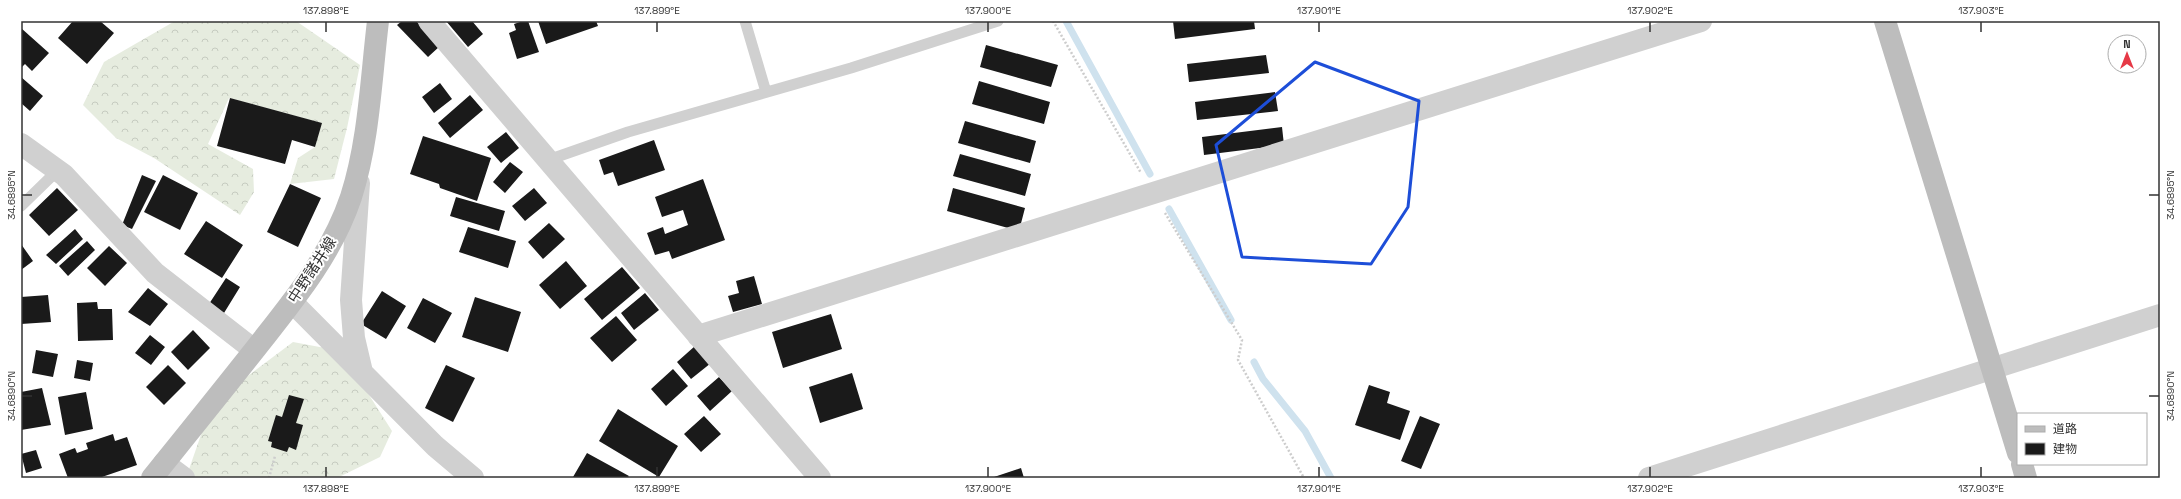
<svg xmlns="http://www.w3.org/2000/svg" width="2181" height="499" font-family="'Space Grotesk','Noto Sans JP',sans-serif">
<defs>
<pattern id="forest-crowns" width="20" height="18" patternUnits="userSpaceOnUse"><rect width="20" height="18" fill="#e6ecdf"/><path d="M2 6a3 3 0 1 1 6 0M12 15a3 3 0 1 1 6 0" fill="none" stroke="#c6cbc0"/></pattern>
</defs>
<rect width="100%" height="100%" fill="#fff"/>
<path fill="url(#forest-crowns)" d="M 175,21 L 296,21 L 360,65 L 347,128 L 334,179 L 290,184 L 298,158 L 315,147 L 321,123 L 229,98 L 208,144 L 253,169 L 254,192 L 240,215 L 154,158 L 116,138 L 83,105 L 104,62 Z
M 293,342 L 341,351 L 392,431 L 380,457 L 337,478 L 186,478 L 212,403 Z"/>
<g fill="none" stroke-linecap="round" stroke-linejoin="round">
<path stroke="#cfe2ee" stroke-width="7" d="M 1066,21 L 1150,174
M 1169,209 L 1231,320
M 1254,362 L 1263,379 L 1305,431 L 1331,478"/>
</g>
<path fill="#1a1a1a" d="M 73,21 L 100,21 L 114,33 L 87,64 L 58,38 Z
M 402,21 L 416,21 L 440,46 L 428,57 L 397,25 Z
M 446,21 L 472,21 L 483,34 L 468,47 Z
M 523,21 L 528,21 L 539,52 L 517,59 L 509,33 L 516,30 L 514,24 Z
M 538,21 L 596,21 L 598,26 L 546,44 Z
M 1173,21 L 1254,21 L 1255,29 L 1175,39 Z
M 21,28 L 49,53 L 32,71 L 25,64 L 21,68 Z
M 986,45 L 1058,65 L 1051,87 L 980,67 Z
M 1266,55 L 1269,73 L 1189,82 L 1187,64 Z
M 21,77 L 43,96 L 30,111 L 21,103 Z
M 979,81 L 1050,102 L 1044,124 L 972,104 Z
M 440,83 L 452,99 L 434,113 L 422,97 Z
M 1275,92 L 1278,111 L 1197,120 L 1195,102 Z
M 470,95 L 483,110 L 450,138 L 438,123 Z
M 230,98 L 322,123 L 315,147 L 292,140 L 285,164 L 217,146 Z
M 965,121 L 1036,141 L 1030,163 L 958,143 Z
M 1282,127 L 1284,145 L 1204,155 L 1202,137 Z
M 506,132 L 519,148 L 501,163 L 487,147 Z
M 423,136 L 491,158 L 477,201 L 440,188 L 439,184 L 410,174 Z
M 654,140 L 665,170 L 618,186 L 613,172 L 604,175 L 599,160 Z
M 960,154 L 1031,174 L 1025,196 L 953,176 Z
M 510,162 L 523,172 L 505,193 L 493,182 Z
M 142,175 L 156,181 L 132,229 L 122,225 Z
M 163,175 L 198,193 L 180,230 L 144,212 Z
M 703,179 L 725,240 L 672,259 L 669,251 L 655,255 L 647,233 L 663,227 L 665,234 L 688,225 L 683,210 L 662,217 L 655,197 Z
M 290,184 L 321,198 L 298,247 L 267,232 Z
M 57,188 L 78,210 L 49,236 L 29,215 Z
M 534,188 L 547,203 L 525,221 L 512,206 Z
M 953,188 L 1025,208 L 1019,231 L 947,211 Z
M 456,197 L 505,211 L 499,231 L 450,216 Z
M 206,221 L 243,245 L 222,278 L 184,254 Z
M 549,223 L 565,239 L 543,259 L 528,242 Z
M 468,227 L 516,241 L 508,268 L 459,252 Z
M 75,229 L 83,239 L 56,264 L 46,255 Z
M 87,241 L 95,250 L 68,276 L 59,266 Z
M 21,244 L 33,261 L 21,270 Z
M 109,246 L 127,263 L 105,286 L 87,268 Z
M 566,261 L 587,286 L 560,309 L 539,285 Z
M 622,267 L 640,288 L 602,320 L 584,299 Z
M 754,276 L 762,304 L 733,312 L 728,296 L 739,293 L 736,281 Z
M 226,278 L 240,287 L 224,313 L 209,304 Z
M 148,288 L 168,304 L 150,326 L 128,312 Z
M 382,291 L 406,306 L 386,339 L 361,324 Z
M 645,293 L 659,310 L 634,330 L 621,313 Z
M 48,295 L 51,322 L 21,324 L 21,297 Z
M 475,297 L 521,312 L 508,352 L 462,337 Z
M 423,298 L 452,313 L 435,343 L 407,328 Z
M 97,302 L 98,309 L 112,309 L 113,340 L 78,341 L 77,303 Z
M 831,314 L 842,349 L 783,368 L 772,332 Z
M 616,316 L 637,340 L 612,362 L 590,338 Z
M 193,330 L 210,348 L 188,370 L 171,352 Z
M 150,335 L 165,347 L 151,365 L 135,353 Z
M 695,346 L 711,363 L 691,379 L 677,362 Z
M 36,350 L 58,354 L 53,377 L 32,373 Z
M 77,360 L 93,363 L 90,381 L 74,378 Z
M 168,365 L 186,383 L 164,405 L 146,387 Z
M 446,365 L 475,378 L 453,422 L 425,408 Z
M 673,369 L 688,386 L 666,406 L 651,389 Z
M 852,373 L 863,409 L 820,423 L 809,387 Z
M 719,377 L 732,391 L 710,411 L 697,396 Z
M 1369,385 L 1390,392 L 1387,403 L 1410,411 L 1400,440 L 1355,425 Z
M 42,388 L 51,425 L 21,430 L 21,392 Z
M 86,392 L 93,429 L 65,435 L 58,397 Z
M 289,395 L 304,399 L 296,423 L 303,425 L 296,450 L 289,447 L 287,452 L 271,447 L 272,442 L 268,441 L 276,415 L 282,417 Z
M 618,409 L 678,446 L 659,477 L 599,441 Z
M 704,416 L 721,434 L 701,452 L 684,434 Z
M 1420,416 L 1440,424 L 1421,469 L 1401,461 Z
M 113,434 L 115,441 L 127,437 L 137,465 L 99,478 L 68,478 L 59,454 L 75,448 L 77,453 L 88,449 L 86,443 Z
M 36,450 L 42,468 L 26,473 L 21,454 Z
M 587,453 L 629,476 L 627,478 L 573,477 Z
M 1021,468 L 1024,478 L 991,478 Z"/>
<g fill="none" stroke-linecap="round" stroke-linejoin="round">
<path stroke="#cdcdcd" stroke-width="2.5" stroke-dasharray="2 2" stroke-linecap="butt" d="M 1053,21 L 1141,173
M 1165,213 L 1242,340 L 1238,360 L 1304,478
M 269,478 L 275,456"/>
<path stroke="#d0d0d0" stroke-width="11" d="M 745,21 L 766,92
M 548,160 L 628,132 L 851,68 L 998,21
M 21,206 L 58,170"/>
<path stroke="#d0d0d0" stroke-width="22" d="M 429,21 L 820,478
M 21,144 L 64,175 L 155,273 L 254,350
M 359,183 L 351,300 L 354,338 L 362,372
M 292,302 L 435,446 L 473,478
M 698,336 L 1701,21
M 164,463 L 184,478
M 1649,478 L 2160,315"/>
<path stroke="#bdbdbd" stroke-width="22" d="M 1885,21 L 2018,453
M 2022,464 L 2026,478
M 152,478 C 189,432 227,385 264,338 C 298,295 333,251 351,197 C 369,141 371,79 378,21"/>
</g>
<path fill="none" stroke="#1d4ed8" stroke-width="3" stroke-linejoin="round" d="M 1315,62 L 1419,101 L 1408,207 L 1371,264 L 1242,257 L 1216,145 Z"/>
<path fill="none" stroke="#333" stroke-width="1.5" d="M 326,22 L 326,32M 657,22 L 657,32M 988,22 L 988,32M 1319,22 L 1319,32M 1650,22 L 1650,32M 1981,22 L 1981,32M 22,195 L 32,195M 2149,195 L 2159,195M 22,396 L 32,396M 2149,396 L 2159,396M 326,467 L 326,477M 657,467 L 657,477M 988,467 L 988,477M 1319,467 L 1319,477M 1650,467 L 1650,477M 1981,467 L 1981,477"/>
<g text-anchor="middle" stroke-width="4" stroke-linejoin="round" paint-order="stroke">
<g font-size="15" fill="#333" stroke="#fff">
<text transform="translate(312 270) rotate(-57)" y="5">中野諸井線</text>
</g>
</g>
<rect width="2181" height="499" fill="none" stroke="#ffffff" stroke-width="44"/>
<rect x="2017" y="413" width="130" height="52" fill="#ffffff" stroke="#adadad"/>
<rect x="2025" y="426" width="20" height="6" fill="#bdbdbd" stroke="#adadad"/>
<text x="2053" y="433" font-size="12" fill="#333333">道路</text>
<rect x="2025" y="443" width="20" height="12" fill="#1a1a1a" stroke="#adadad"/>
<text x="2053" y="453" font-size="12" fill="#333333">建物</text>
<g transform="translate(2127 54)"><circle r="19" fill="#ffffff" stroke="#adadad"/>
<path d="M0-3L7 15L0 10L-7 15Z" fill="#e63946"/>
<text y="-6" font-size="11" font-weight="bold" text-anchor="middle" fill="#333333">N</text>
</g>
<rect x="22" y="22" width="2137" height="455" fill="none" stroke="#333" stroke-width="1.5"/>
<g font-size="10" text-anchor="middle" fill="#333">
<text x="326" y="14">137.898°E</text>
<text x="657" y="14">137.899°E</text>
<text x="988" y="14">137.900°E</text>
<text x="1319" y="14">137.901°E</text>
<text x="1650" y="14">137.902°E</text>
<text x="1981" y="14">137.903°E</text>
<text transform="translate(11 195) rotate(-90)" y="4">34.6895°N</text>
<text transform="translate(2170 195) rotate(-90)" y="4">34.6895°N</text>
<text transform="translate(11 396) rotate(-90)" y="4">34.6890°N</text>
<text transform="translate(2170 396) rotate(-90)" y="4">34.6890°N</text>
<text x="326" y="492">137.898°E</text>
<text x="657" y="492">137.899°E</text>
<text x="988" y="492">137.900°E</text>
<text x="1319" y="492">137.901°E</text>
<text x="1650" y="492">137.902°E</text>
<text x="1981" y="492">137.903°E</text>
</g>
</svg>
